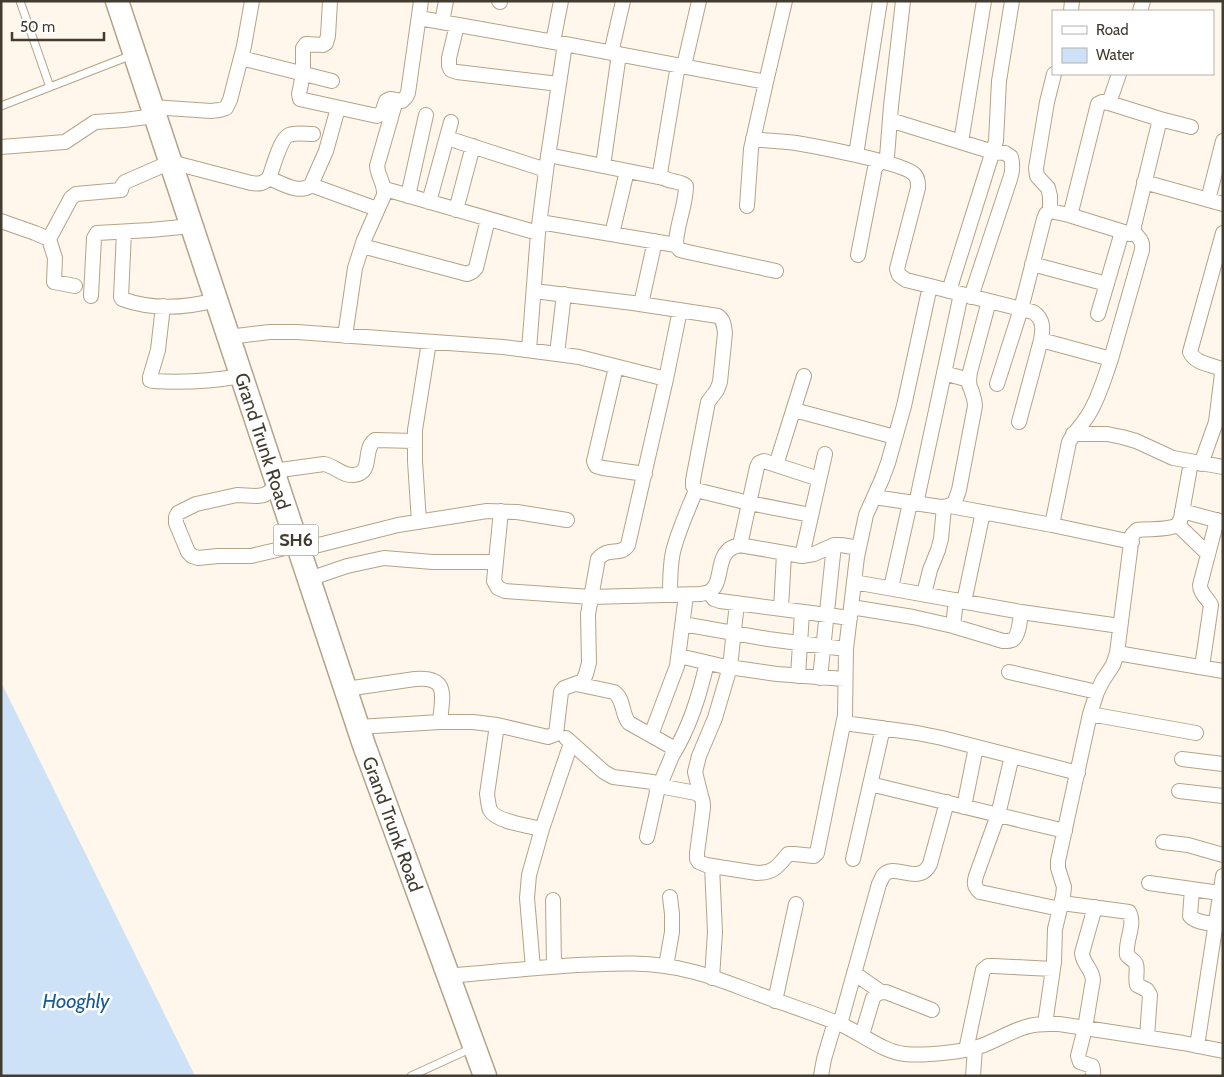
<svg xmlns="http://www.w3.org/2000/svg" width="1224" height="1077" font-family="Cabin,sans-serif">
<rect width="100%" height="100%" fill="#fff7ec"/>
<path fill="#cee2f7" d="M 1,682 L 195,1076 L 1,1076 Z"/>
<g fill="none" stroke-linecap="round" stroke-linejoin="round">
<defs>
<path id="lane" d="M 20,1 L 50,87
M 1,106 L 132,55
M 411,1076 L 472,1048"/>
<path id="street" d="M 330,1 L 328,36 L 326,43 L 323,45 L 306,44 L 303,48 L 303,74 L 299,94 L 300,99 L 304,100 L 377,116 L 382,113 L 386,101 L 390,99 L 402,101 L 406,97 L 408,93 L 421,1
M 499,1 L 500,2
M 1071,11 L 1072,1
M 1140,11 L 1143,1
M 419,18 L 565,44 L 766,82
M 442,22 L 446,1
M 457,25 L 449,58 L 449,66 L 451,70 L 457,72 L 559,84
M 553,42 L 561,1
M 611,53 L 623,1
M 241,58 L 332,81
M 678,65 L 660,173 C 666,184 678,179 686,186 C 686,206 676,225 676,245 L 680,250 L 688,252 L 776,271
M 684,66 L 699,1
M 1109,103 L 1119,74
M 152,107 L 211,111 L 219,110 L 226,108 L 230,100 L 244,46 L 252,1
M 890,120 L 993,152 L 1005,153 L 1011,157 C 1013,165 1013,171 1010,179 L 971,297
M 447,138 L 546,170
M 753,139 C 767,141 782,141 796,143 C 814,146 904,163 914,174 C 918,178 918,182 918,188 L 899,261 L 897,269 L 899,275 L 906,280 L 930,286 L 1033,312 C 1044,319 1043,329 1041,340 L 1019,422
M 961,142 L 984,1
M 1,147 L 65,142 L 95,122 L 124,120 L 155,116
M 548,155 L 663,178
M 856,155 L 880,1
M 603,166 L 619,54
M 269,178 C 281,183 300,195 311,185 L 326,151 L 338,108
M 1144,182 L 1223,204
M 311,185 L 377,209
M 385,189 L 538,233
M 408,196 L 426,115
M 1208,200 L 1223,141
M 429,202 L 451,122
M 747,206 L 751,149 L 766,82 L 785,1
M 456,210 L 473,146
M 1050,211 L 1050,196 L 1048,188 L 1037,176 L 1036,168 L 1047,102 L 1054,74
M 1069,215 L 1130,234
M 1,221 L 35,233 L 49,239 L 71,198 L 76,194 L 121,190 L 122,186 L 125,182 L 171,162 L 251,183 C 259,184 263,184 269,178 C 273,168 280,139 289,135 C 296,132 306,134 313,134
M 540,222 L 676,245
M 124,232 L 121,297 L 122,299 C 152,310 186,308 216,300
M 612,234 L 627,171
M 49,239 L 55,258 L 54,282 L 75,286
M 362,246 L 467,274 L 472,272 L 476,268 L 488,219
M 858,255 L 875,168 L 878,164 L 887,157 L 891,106 L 903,1
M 1032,264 L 1107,284
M 534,291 L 633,303 L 718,316 C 724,320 724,326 725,333 L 720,382 L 717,390 L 708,402 L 693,480 L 693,486 L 696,490 L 749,503 L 811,515
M 949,291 L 996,141 L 999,81 L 1012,1
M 91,296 L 94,238 L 97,233 L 150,230 L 192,226
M 641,304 L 655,241
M 163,306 L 158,350 L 150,377 L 150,380 L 153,381 C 183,383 212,381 242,376
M 1098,314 L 1122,232
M 345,336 L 355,268 L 364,240 L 384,195 C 385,184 378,177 377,166 L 396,100
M 228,337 L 270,332 L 297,332 L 503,347 L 557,354 L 579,357 L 666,379
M 1041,340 L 1111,359
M 529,350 L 538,233 L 547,163 L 565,44
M 557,354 L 564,294
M 616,367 L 594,461 L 596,466 L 603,468 L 645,474
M 944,373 L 969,380
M 997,384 L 1021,309 L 1044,219 L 1046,214 L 1050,211 L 1069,215 L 1071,212 L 1098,104 L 1102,102 L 1109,103 L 1160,119 L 1191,127
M 794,410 L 895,437
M 1073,434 L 1107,434 L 1122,437 L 1136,441 L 1173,458 L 1223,467
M 1201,464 L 1216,422 L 1222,374 L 1219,368 C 1208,364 1195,363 1190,352 L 1223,233
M 776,465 L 804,376
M 273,471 L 324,464 C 335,466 342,476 354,475 C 374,473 362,449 375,440 L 415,441
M 278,487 L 264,495 L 257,496 L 237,495 L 196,504 L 178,513 L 176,517 L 176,523 L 188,552 L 192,556 L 198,558 L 218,556 L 251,556 L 298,545
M 874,497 L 941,507 C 955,506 955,502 959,490 L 975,406 C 975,399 973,396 971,389 C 968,384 969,378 970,372 L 989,301
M 916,504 L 961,294
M 950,506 L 1052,525 L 1132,542
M 501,511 L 494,581 L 498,588 L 505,591 L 591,597 L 701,594 C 704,593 707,593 709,592 C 726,583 712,550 740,545 L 802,556 L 814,554 L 834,545 L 841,545 L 859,548
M 1182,511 L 1223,522
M 419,522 L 415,461 L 415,430 L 429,342
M 1052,525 L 1069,442 C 1075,431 1084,423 1090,412 C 1099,397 1105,376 1111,359 L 1142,250 C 1143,240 1140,240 1134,232 L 1134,226 L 1160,119
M 1178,525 L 1208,554
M 740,545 L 757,467 L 759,463 L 764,461 L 819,479
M 299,550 L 398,525 L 487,511 L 517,512 L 567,520
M 802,556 L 825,454
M 309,579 L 347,566 L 384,558 L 433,562 L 495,562
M 854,582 L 1021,612 L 1120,626
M 891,588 L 910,503
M 709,592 L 714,599 L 720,601 L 850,618
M 924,594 L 930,570 L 938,550 L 941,539 L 944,507
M 670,595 C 670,581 670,566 673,552 C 678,531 688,510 696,490
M 964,602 L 983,512
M 851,607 L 913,617 L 953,626 L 1003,641 C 1006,641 1010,641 1012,640 C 1019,637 1020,619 1021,612
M 781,609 L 784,554
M 683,624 L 768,639 L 846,649
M 953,626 L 956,600
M 1117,653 L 1223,671
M 679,656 L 722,666 L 777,674 L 845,679
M 1202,667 L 1211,605 C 1207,597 1200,594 1200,585 L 1217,520
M 1009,672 L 1097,692
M 798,676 L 802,612
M 820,678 L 834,545
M 576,684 L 614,692 C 625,700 621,714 629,723 L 670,746 L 673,750 L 672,756 L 657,792
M 346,689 L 415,679 C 450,676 442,697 440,722
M 1090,714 L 1196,733
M 844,723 L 917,733 L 942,738 L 1078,773
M 497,725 L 487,794 C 488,799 488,805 490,810 C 496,822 530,826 542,829
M 358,727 L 440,722 L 473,722 L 497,725 L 548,737 L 556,734 L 561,692 L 564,688 L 583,681 L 586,674 L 589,663 L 588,614 L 598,559 C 608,546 620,557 628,545 L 666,379 L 680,310
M 651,735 L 677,666 L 686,595
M 566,738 L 604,772 L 613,777 L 653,782 L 656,785 L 657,792 L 647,837
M 672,756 C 690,727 699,696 707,663
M 1012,756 L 998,815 L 976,876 C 974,883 974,887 980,892 L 1060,909
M 1182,759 L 1223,764
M 870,784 L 1065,831
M 659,786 L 696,793 C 703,797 703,801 703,808 L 697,853 L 697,859 L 699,862 L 706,865 L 757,873 C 774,873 778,866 788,854 L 794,854 L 814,856 L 817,853 L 845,715 L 846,649 L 857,557 L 866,515 L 882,479 L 888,463 L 904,406 L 930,286
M 1179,791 L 1223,796
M 701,796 L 695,772 L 699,756 L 715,718 L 730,667 L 737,603
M 964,807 L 976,747
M 1163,842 L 1188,845 L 1223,855
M 853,859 L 883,728
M 712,866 L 715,932 L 712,978
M 1149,883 L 1220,893
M 1192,889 L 1190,916 C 1197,924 1212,923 1223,925
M 553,900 L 554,966
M 1062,903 L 1129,912 C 1136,925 1125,940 1127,955 C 1129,958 1134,960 1136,964 C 1138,969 1135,978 1137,985 L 1147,990 L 1150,995 L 1147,1037
M 666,966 L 672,932 L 672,914 L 670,897
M 533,968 L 527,898 L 529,875 L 542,829 L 571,743
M 854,973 L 881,992
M 448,976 C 491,972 534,968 577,965 C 614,963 653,961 690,971 C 713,976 736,986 758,994 C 785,1004 813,1013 840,1024 C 861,1033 883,1052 905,1054 C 924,1056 966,1052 984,1045 C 999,1039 1013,1030 1029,1026 C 1039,1023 1049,1024 1059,1024 L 1183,1043 L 1223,1051
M 775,1001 L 796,904
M 840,1024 L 879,884 C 881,881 881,879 883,876 C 894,861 919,887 930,864 L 947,802
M 1045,1024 L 1054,962 L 1055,929 L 1063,896 L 1064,887 L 1058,868 L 1058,861 L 1090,714 L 1097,692 L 1103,680 L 1113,665 L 1117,653 L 1132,535 L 1137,530 C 1150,528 1165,531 1178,525 L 1181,518 L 1191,462
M 862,1035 L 873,998 C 877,993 880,992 886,992 L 932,1010
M 1197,1046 L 1223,876
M 966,1050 L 983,970 L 988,966 L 994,966 L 1053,969
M 821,1076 L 824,1059 L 835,1022
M 973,1076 L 975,1048
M 1093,1076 L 1093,1070 L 1092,1066 L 1080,1062 L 1078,1056 L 1085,1028 L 1093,980 C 1092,968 1083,965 1082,953 L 1095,907"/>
<path id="primary" d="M 117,1 L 364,745 L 485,1076"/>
</defs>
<use href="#lane" stroke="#b5a388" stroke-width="9"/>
<use href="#street" stroke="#b5a388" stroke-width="16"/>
<use href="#primary" stroke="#b5a388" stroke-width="25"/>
<use href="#lane" stroke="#fff" stroke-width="7"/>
<use href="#street" stroke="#fff" stroke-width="14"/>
<use href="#primary" stroke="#fff" stroke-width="22"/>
</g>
<g text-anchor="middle" stroke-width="5" stroke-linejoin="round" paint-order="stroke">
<rect fill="#fff" stroke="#7b766d" stroke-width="1" x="273.5" y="524.5" width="45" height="31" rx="4"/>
<g font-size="18" font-weight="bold" fill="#423b2f">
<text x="296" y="546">SH6</text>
</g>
<g font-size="19" fill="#423b2f" stroke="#fff">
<text transform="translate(263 441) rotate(72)" y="7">Grand Trunk Road</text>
<text transform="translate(393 824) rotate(70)" y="7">Grand Trunk Road</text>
</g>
<g font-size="20" font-style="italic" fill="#155a97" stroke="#fff">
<text x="76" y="1008">Hooghly</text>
</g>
</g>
<rect width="1224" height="1077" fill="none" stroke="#423b2f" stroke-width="5"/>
<rect x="1052" y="10" width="162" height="65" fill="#ffffff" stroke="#b3b1ac"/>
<rect x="1062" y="26" width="25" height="8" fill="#ffffff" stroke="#b3b1ac"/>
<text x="1096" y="35" font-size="15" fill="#423b2f">Road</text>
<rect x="1062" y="48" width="25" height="15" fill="#cee2f7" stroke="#b3b1ac"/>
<text x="1096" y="60" font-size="15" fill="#423b2f">Water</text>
<path d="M12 32v8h92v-8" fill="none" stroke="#423b2f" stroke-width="2.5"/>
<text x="20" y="32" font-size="15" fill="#423b2f" stroke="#ffffff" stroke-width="4" paint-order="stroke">50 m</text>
</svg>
